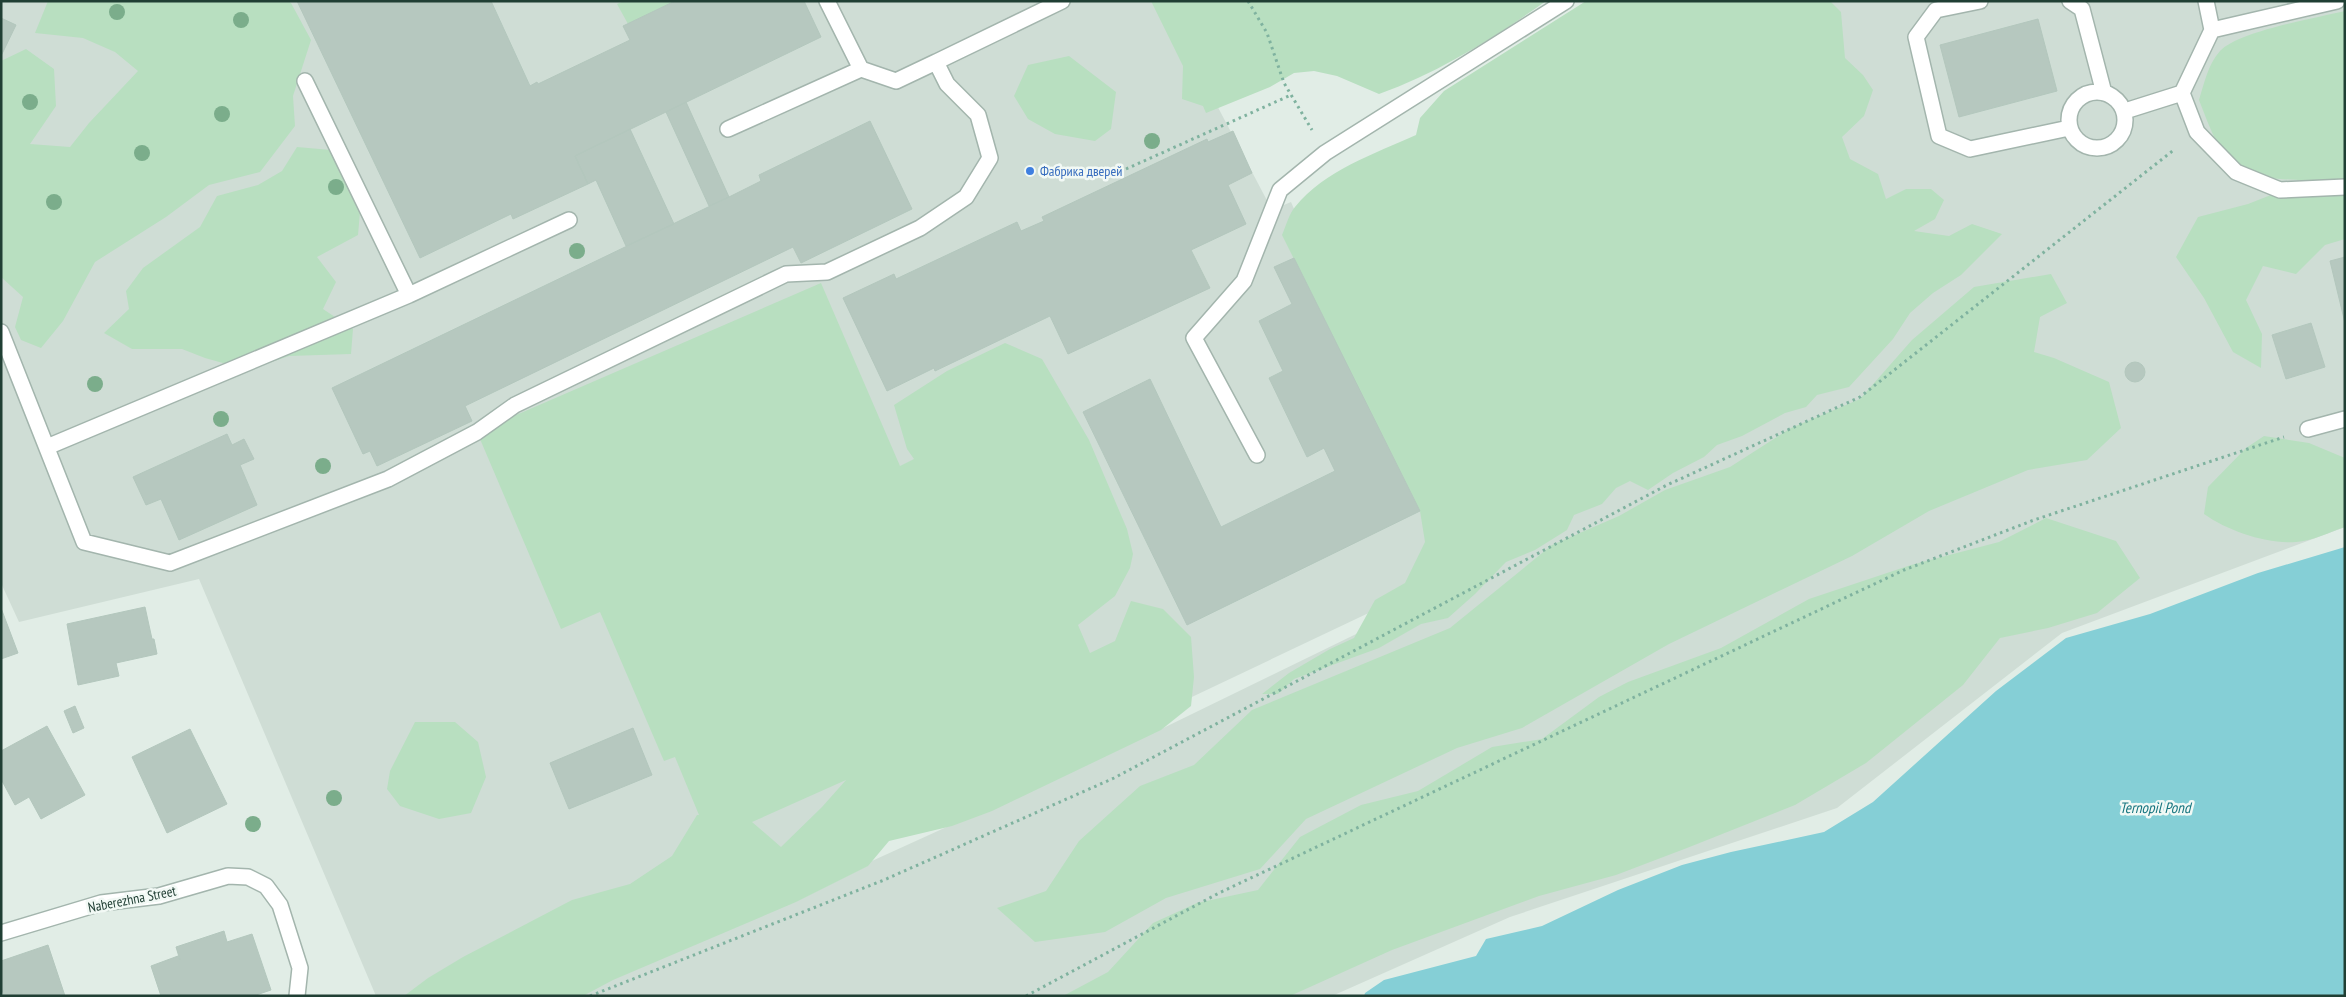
<svg xmlns="http://www.w3.org/2000/svg" width="2346" height="997" font-family="'PT Sans Narrow',sans-serif">
<rect width="100%" height="100%" fill="#e1ede6"/>
<path fill="#cfddd5" d="M 1,1 L 1162,1 L 1272,210 L 1291,202 L 1453,573 L 922,825 L 536,996 L 376,996 L 199,579 L 19,622 L 1,583 Z
M 1681,1 L 2345,1 L 2345,527 L 2062,633 L 1837,808 L 1510,917 L 1332,996 L 575,996 L 1151,734 L 1469,579 Z"/>
<path fill="#b8dfc0" fill-rule="evenodd" d="M 48,1 L 288,1 L 291,3 L 311,40 L 293,96 L 295,126 L 260,172 L 209,185 L 166,217 L 95,262 L 63,321 L 41,348 L 21,340 L 15,327 L 23,297 L 1,277 L 1,61 L 26,49 L 54,69 L 56,106 L 30,144 L 70,147 L 89,123 L 138,71 L 115,52 L 83,38 L 35,33 Z
M 624,1 L 675,1 L 628,24 L 617,4 Z
M 1151,1 L 1546,1 C 1494,38 1440,72 1379,94 L 1337,76 L 1314,71 L 1294,73 L 1270,87 L 1206,113 L 1203,106 L 1182,99 L 1183,66 Z
M 1586,1 L 1830,1 L 1841,12 L 1845,58 L 1863,75 L 1873,90 L 1864,116 L 1842,137 L 1850,159 L 1878,174 L 1886,199 L 1906,189 L 1931,189 L 1944,200 L 1935,219 L 1914,231 L 1949,236 L 1972,224 L 2002,234 L 1961,275 L 1933,293 L 1910,313 L 1893,339 L 1849,387 L 1817,395 L 1806,407 L 1785,413 L 1742,436 L 1717,445 L 1704,457 L 1673,473 L 1648,490 L 1630,481 L 1616,488 L 1602,504 L 1574,515 L 1567,530 L 1535,550 L 1506,562 L 1475,594 L 1448,618 L 1421,624 L 1379,648 L 1294,679 L 1278,694 L 1262,694 L 1289,673 L 1330,649 L 1354,638 L 1375,600 L 1405,583 L 1425,542 L 1420,511 L 1282,235 C 1286,226 1289,214 1295,207 C 1325,170 1374,154 1416,135 L 1420,118 L 1444,91 Z
M 2345,11 L 2345,239 L 2325,245 L 2296,274 L 2263,266 L 2246,300 L 2262,334 L 2261,368 L 2233,352 L 2204,298 L 2176,257 L 2198,217 L 2248,204 L 2306,181 C 2293,179 2280,180 2267,177 C 2222,168 2214,138 2199,100 C 2204,84 2208,64 2220,51 C 2239,31 2316,18 2345,11 Z
M 1069,56 L 1116,92 L 1111,129 L 1095,141 L 1055,134 L 1028,119 L 1014,96 L 1028,65 Z
M 297,147 L 331,150 L 362,189 L 358,235 L 317,257 L 336,282 L 323,309 L 353,329 L 351,354 L 289,356 L 248,370 L 205,358 L 182,349 L 132,349 L 104,333 L 129,309 L 126,291 L 143,268 L 200,227 L 217,196 L 258,185 L 282,171 Z
M 2051,274 L 2067,303 L 2040,317 L 2034,352 L 2054,358 L 2109,382 L 2121,428 L 2087,460 L 2028,470 L 1929,511 L 1852,556 L 1669,644 L 1522,728 L 1457,748 L 1306,819 L 1260,869 L 1166,898 L 1105,932 L 1035,942 L 997,908 L 1046,891 L 1079,841 L 1140,786 L 1194,765 L 1252,710 L 1450,628 L 1552,545 L 1619,516 L 1665,490 L 1730,467 L 1791,428 L 1860,399 L 1912,340 L 1974,287 Z
M 821,283 L 900,466 L 914,459 L 907,449 L 894,405 L 947,371 L 1005,343 L 1042,359 L 1089,440 L 1127,529 L 1133,554 L 1130,568 L 1115,596 L 1078,625 L 1090,653 L 1115,641 L 1131,601 L 1163,609 L 1191,637 L 1194,677 L 1191,706 L 1161,730 L 992,811 L 952,826 L 889,841 L 868,866 L 796,902 L 613,980 L 583,996 L 404,996 L 428,978 L 463,957 L 572,900 L 630,884 L 672,856 L 697,815 L 699,815 L 675,757 L 664,761 L 600,612 L 561,629 L 477,432 ZM 846,780 L 822,807 L 781,847 L 752,822 Z
M 2264,436 L 2309,443 L 2345,458 L 2345,527 C 2330,532 2312,541 2296,542 C 2266,544 2228,531 2204,514 L 2208,487 L 2246,448 Z
M 2046,518 L 2116,541 L 2140,578 L 2097,613 L 2048,628 L 2000,638 L 1963,685 L 1866,763 L 1795,805 L 1687,848 L 1616,875 L 1539,896 L 1392,950 L 1290,996 L 1063,996 L 1108,972 L 1153,923 L 1197,903 L 1258,890 L 1300,837 L 1361,805 L 1418,791 L 1492,747 L 1542,739 L 1599,697 L 1628,682 L 1721,648 L 1809,599 L 1911,565 L 1999,542 Z
M 415,722 L 455,722 L 478,742 L 486,777 L 471,813 L 439,819 L 400,806 L 387,789 L 390,771 Z"/>
<path fill="#85cfd6" d="M 2345,547 L 2345,996 L 1364,996 L 1365,993 L 1384,980 L 1476,956 L 1486,939 L 1542,926 L 1618,890 L 1682,865 L 1731,852 L 1824,832 L 1873,802 L 1996,691 L 2066,638 L 2150,614 L 2258,573 Z"/>
<path fill="#b6c8bf" stroke="#b3c7bd" d="M 297,1 L 491,1 L 530,86 L 537,82 L 538,84 L 630,40 L 623,26 L 675,1 L 804,1 L 821,37 L 575,156 L 588,184 L 513,219 L 511,214 L 420,258 Z
M 1,18 L 16,25 L 1,56 Z
M 2038,19 L 2057,91 L 1959,117 L 1940,45 Z
M 686,102 L 729,197 L 709,206 L 666,112 Z
M 870,121 L 912,209 L 801,263 L 793,247 L 465,406 L 472,421 L 377,466 L 370,451 L 363,454 L 332,388 L 729,197 L 761,181 L 759,175 Z
M 630,129 L 674,224 L 626,246 L 596,180 L 588,184 L 575,156 Z
M 1233,131 L 1252,173 L 1228,185 L 1246,224 L 1191,250 L 1210,288 L 1068,354 L 1050,316 L 935,371 L 934,368 L 887,391 L 843,298 L 894,274 L 896,279 L 1017,222 L 1021,231 L 1044,221 L 1042,217 L 1207,139 L 1208,142 Z
M 2345,257 L 2345,323 L 2330,261 Z
M 1294,258 L 1420,511 L 1187,625 L 1083,412 L 1150,379 L 1221,527 L 1335,471 L 1324,448 L 1307,457 L 1269,378 L 1283,371 L 1259,321 L 1292,304 L 1274,267 Z
M 2311,323 L 2325,367 L 2286,379 L 2272,335 Z
M2125 372a10 10 0 1 1 20 0a10 10 0 1 1-20 0Z
M 227,434 L 232,445 L 244,439 L 254,459 L 240,465 L 257,505 L 179,540 L 161,499 L 146,505 L 133,477 Z
M 145,607 L 152,639 L 154,639 L 157,654 L 116,663 L 119,676 L 78,685 L 67,624 Z
M 1,608 L 18,653 L 1,659 Z
M 75,706 L 84,728 L 73,733 L 64,711 Z
M 47,726 L 85,795 L 41,819 L 29,797 L 15,805 L 1,779 L 1,751 Z
M 633,728 L 652,775 L 569,809 L 550,763 Z
M 190,729 L 227,804 L 167,833 L 132,757 Z
M 224,931 L 227,942 L 252,934 L 271,990 L 253,996 L 161,996 L 151,966 L 178,956 L 180,960 L 176,947 Z
M 48,945 L 65,996 L 4,996 L 1,987 L 1,961 Z"/>
<g fill="none" stroke-linecap="round" stroke-linejoin="round">
<defs>
<path id="service" d="M 827,1 L 861,69
M 1980,1 L 1936,10 L 1916,37 L 1939,136 L 1970,149 L 2069,128
M 2070,1 L 2082,9 L 2104,93
M 2206,1 L 2212,30
M 305,81 L 409,295
M2069 120a28 28 0 1 1 56 0a28 28 0 1 1-56 0Z
M 2182,93 L 2197,132 L 2236,172 L 2280,190 L 2345,187
M 2125,111 L 2182,93 L 2212,30 L 2337,1
M 728,129 L 861,69 L 896,81 L 936,62
M 1,332 L 84,542 L 170,563 L 388,479 L 477,432 L 515,405 L 786,274 L 827,272 L 920,228 L 966,197 L 990,158 L 978,115 L 947,84 L 936,62 L 1062,1
M 2308,429 L 2345,419
M 47,447 L 409,295 L 569,220
M 1257,455 L 1194,338 L 1244,281 L 1280,190 L 1325,153 L 1566,1"/>
<path id="minor" d="M 1,933 L 101,903 L 159,896 L 228,876 L 248,877 L 266,886 L 280,905 L 300,968 L 297,996"/>
</defs>
<use href="#service" stroke="#a3b5ad" stroke-width="18"/>
<use href="#minor" stroke="#a3b5ad" stroke-width="18"/>
<path stroke="#7fb29f" stroke-width="3" stroke-dasharray="2.5 4" stroke-linecap="butt" d="M 1248,1 L 1267,33 L 1284,83 L 1312,130
M 1126,169 L 1291,95
M 590,996 L 884,880 L 1114,778 L 1667,485 L 1860,397 L 2175,149
M 1026,996 L 1219,893 L 1904,570 L 2034,520 L 2284,437"/>
<use href="#service" stroke="#fff" stroke-width="15"/>
<use href="#minor" stroke="#fff" stroke-width="15"/>
</g>
<g fill="#7bad8b">
<circle cx="117" cy="12" r="8"/>
<circle cx="241" cy="20" r="8"/>
<circle cx="30" cy="102" r="8"/>
<circle cx="222" cy="114" r="8"/>
<circle cx="1152" cy="141" r="8"/>
<circle cx="142" cy="153" r="8"/>
<circle cx="336" cy="187" r="8"/>
<circle cx="54" cy="202" r="8"/>
<circle cx="577" cy="251" r="8"/>
<circle cx="95" cy="384" r="8"/>
<circle cx="221" cy="419" r="8"/>
<circle cx="323" cy="466" r="8"/>
<circle cx="334" cy="798" r="8"/>
<circle cx="253" cy="824" r="8"/>
</g>
<circle fill="#3f7fe0" stroke="#f2f9f5" stroke-width="2" cx="1030" cy="171" r="5"/>
<g text-anchor="middle" stroke-width="5" stroke-linejoin="round" paint-order="stroke">
<g font-size="14" fill="#366cbe" stroke="#f2f9f5" text-anchor="start">
<text x="1040" y="176">Фабрика дверей</text>
</g>
<g font-size="14" fill="#203f34" stroke="#f2f9f5">
<text transform="translate(132 899) rotate(-11)" y="5">Naberezhna Street</text>
</g>
<g font-size="15" font-style="italic" fill="#16757f" stroke="#f2f9f5">
<text x="2155" y="813">Ternopil Pond</text>
</g>
</g>
<rect width="2346" height="997" fill="none" stroke="#203f34" stroke-width="5"/>
</svg>
